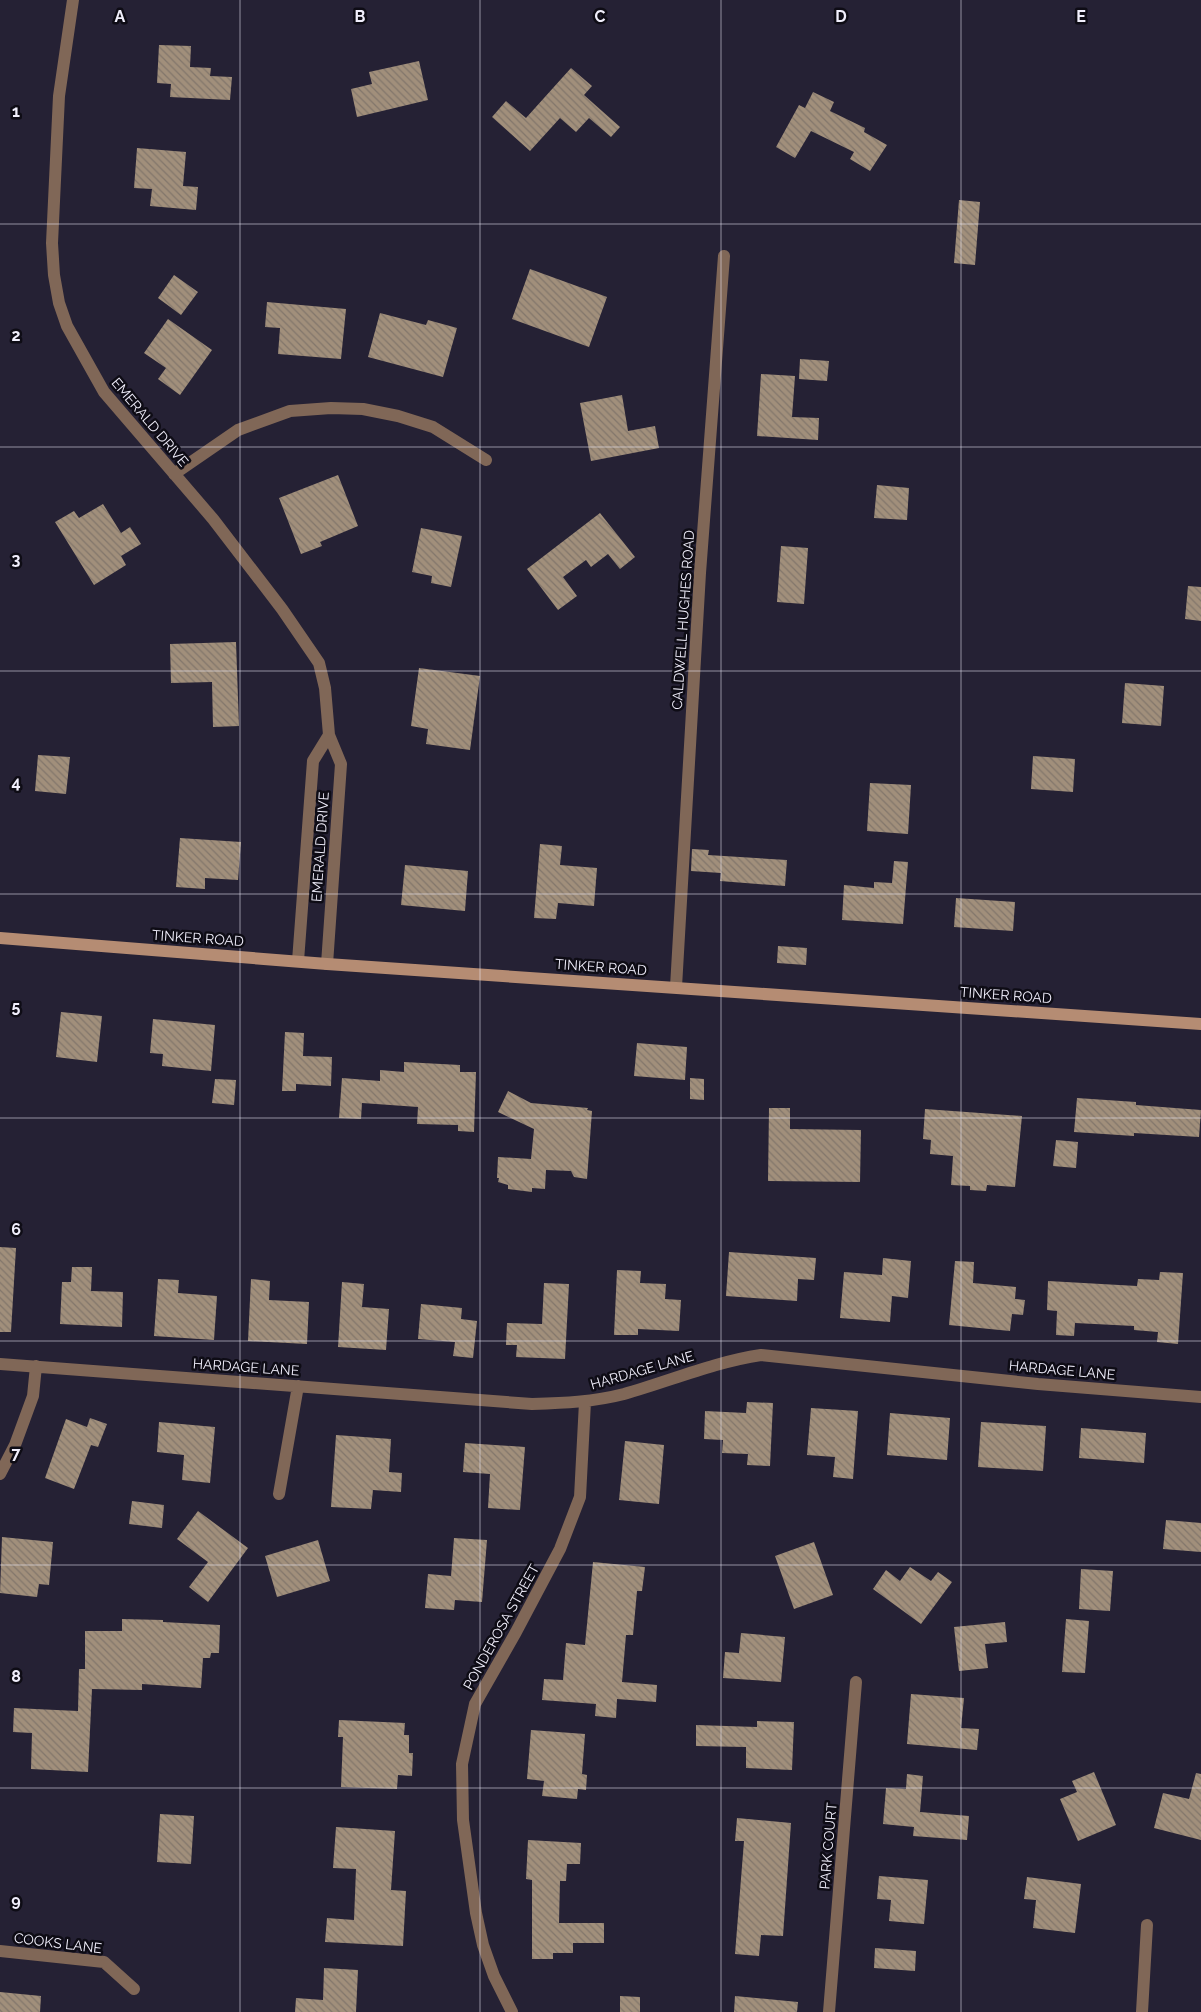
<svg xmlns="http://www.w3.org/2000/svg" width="1201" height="2012" font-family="Raleway,sans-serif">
<defs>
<pattern id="building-back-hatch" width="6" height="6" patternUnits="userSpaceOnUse" patternTransform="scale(1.25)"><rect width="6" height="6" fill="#a18f7b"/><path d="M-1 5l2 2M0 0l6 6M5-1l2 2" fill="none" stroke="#82766b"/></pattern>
</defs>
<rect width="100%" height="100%" fill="#252134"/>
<path fill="url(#building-back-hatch)" d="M 159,45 L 191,46 L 190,67 L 211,68 L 210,76 L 232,77 L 230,100 L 170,97 L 171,84 L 157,83 Z
M 419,61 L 428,100 L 357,117 L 351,89 L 372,84 L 369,72 Z
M 571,68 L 592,86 L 584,95 L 620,127 L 611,137 L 589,118 L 576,132 L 560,118 L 530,151 L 492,117 L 506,101 L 526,118 Z
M 813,92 L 834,102 L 830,111 L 865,128 L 864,132 L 887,145 L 870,171 L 850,159 L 854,152 L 811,131 L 795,158 L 776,147 L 799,105 L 805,108 Z
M 137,148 L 186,152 L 183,186 L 198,187 L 196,210 L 150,206 L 152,189 L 134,188 Z
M 959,200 L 980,202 L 975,265 L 954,263 Z
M 530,269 L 607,297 L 589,347 L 512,319 Z
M 174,275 L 198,292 L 181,315 L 158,298 Z
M 267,302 L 346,309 L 341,359 L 278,354 L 280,328 L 265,327 Z
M 380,313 L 426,325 L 428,320 L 457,328 L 443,377 L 368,357 Z
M 168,319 L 212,350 L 180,395 L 158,379 L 166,368 L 144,353 Z
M 800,359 L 829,361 L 827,381 L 799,379 Z
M 761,374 L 795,376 L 792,417 L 819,418 L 818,440 L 757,436 Z
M 622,395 L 628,431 L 655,426 L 659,448 L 591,461 L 580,403 Z
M 338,475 L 358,526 L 320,542 L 322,546 L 301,554 L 279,498 Z
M 877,485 L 909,488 L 907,520 L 874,518 Z
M 103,504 L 121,533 L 130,527 L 141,544 L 121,556 L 126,565 L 94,585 L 55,522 L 74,511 L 79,518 Z
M 600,513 L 635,557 L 620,569 L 608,554 L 591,567 L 586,560 L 563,577 L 577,596 L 558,610 L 527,569 Z
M 421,528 L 462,536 L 451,587 L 431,583 L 432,576 L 412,572 Z
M 781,546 L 808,548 L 804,604 L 777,602 Z
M 1188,586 L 1201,587 L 1201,621 L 1185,619 Z
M 236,642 L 239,726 L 213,727 L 212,682 L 171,683 L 170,644 Z
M 419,668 L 480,676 L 470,750 L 426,744 L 428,729 L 411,726 Z
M 1125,683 L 1164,686 L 1161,726 L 1122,723 Z
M 38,755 L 70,757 L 66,794 L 35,791 Z
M 1033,756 L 1075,759 L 1073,792 L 1031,789 Z
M 870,783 L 911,785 L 908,834 L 867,831 Z
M 180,838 L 241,842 L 238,880 L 205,878 L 205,889 L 176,887 Z
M 540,844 L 562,846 L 560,865 L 597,868 L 594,906 L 558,903 L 556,919 L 534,918 Z
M 692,849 L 709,850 L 708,855 L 787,860 L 785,886 L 720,881 L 721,873 L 691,871 Z
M 894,861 L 908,862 L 903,924 L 842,920 L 844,885 L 874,888 L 874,882 L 892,883 Z
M 405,865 L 468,871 L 465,911 L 401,905 Z
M 956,898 L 1015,902 L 1013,931 L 954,927 Z
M 778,946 L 807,948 L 806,965 L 777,963 Z
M 61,1012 L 102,1016 L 97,1062 L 56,1057 Z
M 153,1019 L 215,1025 L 211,1071 L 162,1066 L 163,1054 L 150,1053 Z
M 285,1032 L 304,1033 L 303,1056 L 332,1057 L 331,1086 L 296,1084 L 296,1091 L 282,1091 Z
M 637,1043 L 687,1047 L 685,1080 L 634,1076 Z
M 404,1062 L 460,1065 L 460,1072 L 476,1072 L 474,1132 L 458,1131 L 458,1125 L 417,1124 L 418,1107 L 362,1103 L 361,1119 L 339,1118 L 342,1078 L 380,1081 L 380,1070 L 404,1072 Z
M 690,1078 L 704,1079 L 704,1100 L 690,1099 Z
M 215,1079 L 236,1080 L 234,1105 L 212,1103 Z
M 508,1091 L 531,1103 L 588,1108 L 587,1110 L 592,1111 L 587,1179 L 574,1177 L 571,1171 L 546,1170 L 545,1189 L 532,1188 L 532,1192 L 508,1189 L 508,1185 L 498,1182 L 499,1178 L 497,1178 L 498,1157 L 531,1159 L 534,1129 L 498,1112 Z
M 1077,1098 L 1136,1102 L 1136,1105 L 1201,1110 L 1199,1137 L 1134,1133 L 1134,1136 L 1074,1132 Z
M 769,1108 L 790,1108 L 790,1129 L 861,1130 L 860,1182 L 768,1181 Z
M 925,1109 L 1022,1116 L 1015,1187 L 987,1185 L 986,1191 L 970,1190 L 970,1186 L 951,1185 L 953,1156 L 930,1154 L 931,1140 L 923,1139 Z
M 1056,1140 L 1078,1142 L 1076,1168 L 1053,1166 Z
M 0,1247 L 16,1248 L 11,1332 L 0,1332 Z
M 729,1252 L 816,1258 L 814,1280 L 798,1279 L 797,1301 L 726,1296 Z
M 883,1258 L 911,1261 L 908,1298 L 892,1296 L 890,1322 L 840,1318 L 844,1272 L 882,1275 Z
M 955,1261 L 974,1262 L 973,1283 L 1016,1287 L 1015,1299 L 1025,1300 L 1023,1315 L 1012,1314 L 1010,1331 L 949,1325 Z
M 72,1267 L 92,1267 L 91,1291 L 123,1292 L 122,1327 L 60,1324 L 62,1282 L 71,1282 Z
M 617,1270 L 641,1271 L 640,1283 L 666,1284 L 665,1299 L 681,1300 L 679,1331 L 638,1329 L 638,1335 L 614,1335 Z
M 1160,1272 L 1183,1273 L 1178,1344 L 1157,1342 L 1158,1332 L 1134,1330 L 1134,1326 L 1075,1323 L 1074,1336 L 1056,1335 L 1057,1311 L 1047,1310 L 1048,1281 L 1137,1286 L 1138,1279 L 1159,1280 Z
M 158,1279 L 179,1280 L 178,1293 L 217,1296 L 214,1340 L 154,1336 Z
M 251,1279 L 270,1281 L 269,1300 L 309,1302 L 307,1344 L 248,1341 Z
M 342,1282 L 364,1284 L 362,1307 L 389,1309 L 386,1350 L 338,1347 Z
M 544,1283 L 569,1284 L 565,1359 L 516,1357 L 517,1345 L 506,1345 L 507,1323 L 542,1324 Z
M 421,1304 L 462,1308 L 461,1319 L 477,1321 L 473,1358 L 453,1356 L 455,1342 L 418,1339 Z
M 747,1402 L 773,1403 L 770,1466 L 747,1465 L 748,1454 L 722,1453 L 723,1440 L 704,1439 L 705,1411 L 746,1413 Z
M 811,1408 L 858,1411 L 853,1479 L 833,1477 L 835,1457 L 807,1455 Z
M 890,1413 L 950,1418 L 947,1460 L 887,1455 Z
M 90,1418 L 107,1424 L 98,1447 L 91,1445 L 74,1489 L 45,1478 L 66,1419 L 87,1427 Z
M 159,1422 L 215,1427 L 210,1483 L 182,1480 L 184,1455 L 157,1452 Z
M 981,1422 L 1046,1426 L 1043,1471 L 978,1467 Z
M 1081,1428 L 1146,1433 L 1144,1463 L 1079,1458 Z
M 336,1435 L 391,1439 L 389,1472 L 402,1473 L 401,1492 L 373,1490 L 371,1509 L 331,1507 Z
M 625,1441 L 664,1445 L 659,1504 L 619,1500 Z
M 465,1443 L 525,1447 L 520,1510 L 488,1508 L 490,1474 L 463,1472 Z
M 132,1501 L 164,1505 L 162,1528 L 129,1524 Z
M 198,1511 L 248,1548 L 208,1602 L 189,1587 L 208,1562 L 177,1539 Z
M 1166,1520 L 1201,1523 L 1201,1552 L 1163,1549 Z
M 2,1537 L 53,1542 L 49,1585 L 39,1584 L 37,1597 L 0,1593 Z
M 454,1538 L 487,1540 L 482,1602 L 455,1600 L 454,1610 L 425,1608 L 428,1574 L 451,1576 Z
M 318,1540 L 330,1581 L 277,1597 L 265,1556 Z
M 814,1542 L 833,1595 L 794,1609 L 775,1556 Z
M 593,1562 L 645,1567 L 642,1591 L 637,1591 L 633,1635 L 626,1635 L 622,1682 L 657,1685 L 656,1702 L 617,1699 L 616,1718 L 595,1716 L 596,1704 L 542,1700 L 544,1679 L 563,1680 L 566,1643 L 585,1645 Z
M 910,1567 L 931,1581 L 938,1572 L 952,1582 L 921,1624 L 873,1589 L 886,1570 L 900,1581 Z
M 1081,1569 L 1113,1571 L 1110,1611 L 1079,1609 Z
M 122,1619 L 163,1620 L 163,1622 L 220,1625 L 219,1653 L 211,1653 L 210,1658 L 203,1658 L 201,1688 L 142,1684 L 142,1690 L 92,1689 L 88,1772 L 31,1769 L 32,1733 L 13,1732 L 14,1708 L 78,1711 L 79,1669 L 85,1669 L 85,1631 L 122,1631 Z
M 1066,1619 L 1089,1621 L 1085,1673 L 1062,1672 Z
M 1005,1622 L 1007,1642 L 985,1644 L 988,1668 L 959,1671 L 954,1627 Z
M 741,1633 L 785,1637 L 781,1682 L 723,1678 L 725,1652 L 739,1653 Z
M 911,1694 L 964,1698 L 961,1728 L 979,1729 L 977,1750 L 907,1744 Z
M 339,1720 L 405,1723 L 404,1735 L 409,1735 L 409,1753 L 413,1753 L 412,1776 L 398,1775 L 397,1789 L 341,1787 L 343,1737 L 338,1737 Z
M 757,1721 L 794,1722 L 792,1770 L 746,1768 L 746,1747 L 696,1746 L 696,1725 L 757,1727 Z
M 531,1730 L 585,1734 L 582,1774 L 587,1775 L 586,1790 L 578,1789 L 577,1799 L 542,1796 L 544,1781 L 527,1779 Z
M 1094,1772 L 1116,1825 L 1078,1841 L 1060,1799 L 1077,1792 L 1072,1781 Z
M 1196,1773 L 1201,1774 L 1201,1840 L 1154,1828 L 1163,1793 L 1189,1799 Z
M 907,1774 L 923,1776 L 920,1812 L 969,1816 L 967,1840 L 913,1836 L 914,1827 L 883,1824 L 886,1788 L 906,1789 Z
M 160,1814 L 194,1816 L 191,1864 L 157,1862 Z
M 737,1818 L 791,1823 L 783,1936 L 761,1935 L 759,1956 L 735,1954 L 744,1841 L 735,1841 Z
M 336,1827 L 395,1831 L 391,1890 L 406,1891 L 403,1946 L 325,1942 L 327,1918 L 354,1920 L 356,1869 L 333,1868 Z
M 528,1840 L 581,1843 L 580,1864 L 567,1864 L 566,1881 L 560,1881 L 559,1923 L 604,1923 L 604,1943 L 573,1943 L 573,1953 L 553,1953 L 553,1959 L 532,1959 L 532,1880 L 526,1879 Z
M 879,1876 L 928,1880 L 924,1924 L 889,1921 L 891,1900 L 877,1899 Z
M 1027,1877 L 1081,1884 L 1075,1933 L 1033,1928 L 1036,1900 L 1024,1899 Z
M 875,1948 L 916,1951 L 915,1971 L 874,1968 Z
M 324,1968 L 358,1970 L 356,2012 L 295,2012 L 296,1998 L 323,2000 Z
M 0,1992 L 41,1996 L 40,2012 L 0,2012 Z
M 620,1996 L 640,1997 L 640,2012 L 620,2012 Z
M 735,1996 L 798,2002 L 797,2012 L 734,2012 Z"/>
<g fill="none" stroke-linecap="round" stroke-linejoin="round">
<path stroke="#806757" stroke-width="12" d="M 73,0 L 59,96 L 52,243 L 54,275 L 59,303 L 67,326 L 104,392 L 213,519 L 282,609 L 319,663 L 325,688 L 329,735 L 341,764 L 327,964
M 174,474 L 238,430 L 290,411 L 331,408 L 363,409 L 398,416 L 433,427 L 486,460
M 298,961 L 313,761 L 329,735
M 676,987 L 700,573 L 724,256
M 0,1364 L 532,1404 C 563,1403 593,1402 624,1394 C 670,1381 714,1362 761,1355 L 1038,1384 L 1201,1397
M 0,1474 L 15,1445 L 33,1396 L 36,1366
M 279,1494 L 298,1386
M 0,1951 L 104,1962 L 134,1989
M 512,2012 L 494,1976 L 483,1945 L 476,1913 L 463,1820 L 462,1764 L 475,1704 L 516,1632 L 560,1549 L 580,1497 L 585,1402
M 829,2012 L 856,1682
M 1142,2012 L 1147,1925"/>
<path stroke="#b58c73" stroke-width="12" d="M 0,938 L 327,964 L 1201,1024"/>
</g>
<path fill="none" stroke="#f1effc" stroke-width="1" stroke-opacity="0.55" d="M 240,0 L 240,2012M 480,0 L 480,2012M 721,0 L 721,2012M 961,0 L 961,2012M 0,224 L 1201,224M 0,447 L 1201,447M 0,671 L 1201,671M 0,894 L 1201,894M 0,1118 L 1201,1118M 0,1341 L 1201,1341M 0,1565 L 1201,1565M 0,1788 L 1201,1788"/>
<g text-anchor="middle" stroke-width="5" stroke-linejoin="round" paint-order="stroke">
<g font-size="14" fill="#f1effc" stroke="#0e0c15">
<text transform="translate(150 422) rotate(50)" y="5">EMERALD DRIVE</text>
<text transform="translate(683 620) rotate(-86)" y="5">CALDWELL HUGHES ROAD</text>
<text transform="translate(320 847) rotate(-86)" y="5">EMERALD DRIVE</text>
<text transform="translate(198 938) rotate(4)" y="5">TINKER ROAD</text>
<text transform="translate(601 967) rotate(4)" y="5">TINKER ROAD</text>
<text transform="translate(1006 995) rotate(4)" y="5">TINKER ROAD</text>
<text transform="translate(246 1367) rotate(4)" y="5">HARDAGE LANE</text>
<text transform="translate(642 1370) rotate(-16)" y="5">HARDAGE LANE</text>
<text transform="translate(1062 1370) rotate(5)" y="5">HARDAGE LANE</text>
<text transform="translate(501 1627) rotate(-61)" y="5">PONDEROSA STREET</text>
<text transform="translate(828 1846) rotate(-85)" y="5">PARK COURT</text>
<text transform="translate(58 1943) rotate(7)" y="5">COOKS LANE</text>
</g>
</g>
<g font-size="16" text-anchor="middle" font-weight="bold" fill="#f1effc" stroke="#0e0c15" stroke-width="5" stroke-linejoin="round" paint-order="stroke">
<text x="120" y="22">A</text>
<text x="360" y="22">B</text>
<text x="600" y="22">C</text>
<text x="841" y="22">D</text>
<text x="1081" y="22">E</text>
<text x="16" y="117">1</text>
<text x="16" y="341">2</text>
<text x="16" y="565">3</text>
<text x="16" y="788">4</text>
<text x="16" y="1012">5</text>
<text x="16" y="1235">6</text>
<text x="16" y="1459">7</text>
<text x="16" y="1682">8</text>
<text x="16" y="1906">9</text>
</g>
</svg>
